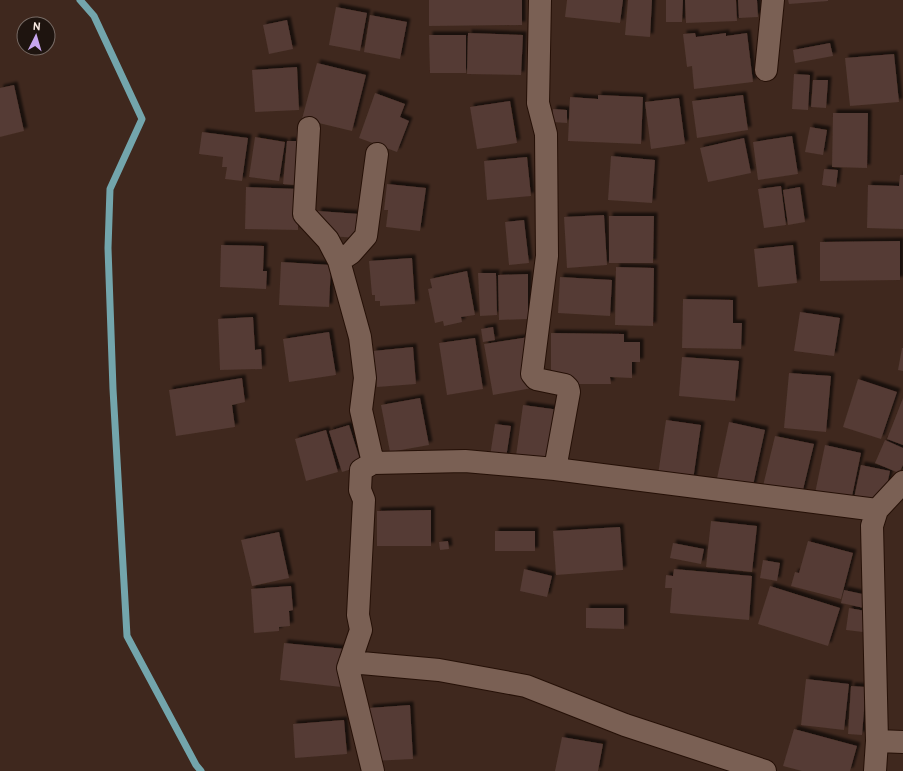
<svg xmlns="http://www.w3.org/2000/svg" width="903" height="771" font-family="Overpass,sans-serif">
<defs>
<filter id="shadow"><feDropShadow dx="3.5" dy="-3.5" stdDeviation="1" flood-color="#0009"/></filter>
</defs>
<rect width="100%" height="100%" fill="#3f281e"/>
<g fill="none" stroke-linecap="round" stroke-linejoin="round">
<path stroke="#73a5ac" stroke-width="7" d="M 80,0 L 94,16 L 142,119 L 110,189 L 108,248 L 113,389 L 127,636 L 196,765 L 201,771"/>
</g>
<path fill="#543b34" filter="url(#shadow)" d="M 429,0 L 522,0 L 522,25 L 429,26 Z
M 567,0 L 623,0 L 620,23 L 565,17 Z
M 628,0 L 652,0 L 650,37 L 625,35 Z
M 666,0 L 683,0 L 682,22 L 666,22 Z
M 685,0 L 736,0 L 737,21 L 686,23 Z
M 738,0 L 757,0 L 758,17 L 739,18 Z
M 788,0 L 828,0 L 828,1 L 789,4 Z
M 336,7 L 367,13 L 360,51 L 329,45 Z
M 370,15 L 407,22 L 400,59 L 364,52 Z
M 287,20 L 293,49 L 269,54 L 263,25 Z
M 468,33 L 523,35 L 521,75 L 467,74 Z
M 695,33 L 696,37 L 726,33 L 726,36 L 747,33 L 753,82 L 694,89 L 692,66 L 687,67 L 683,34 Z
M 429,35 L 466,35 L 466,73 L 430,73 Z
M 830,43 L 833,56 L 795,63 L 793,50 Z
M 894,54 L 899,102 L 850,106 L 845,58 Z
M 317,63 L 366,75 L 352,131 L 302,119 Z
M 297,67 L 299,110 L 255,112 L 252,70 Z
M 794,74 L 810,75 L 808,110 L 792,109 Z
M 813,80 L 828,80 L 826,108 L 811,107 Z
M 14,85 L 24,131 L 0,137 L 0,88 Z
M 375,93 L 405,104 L 400,117 L 409,121 L 397,152 L 359,138 Z
M 598,95 L 643,97 L 641,144 L 568,141 L 570,97 L 598,99 Z
M 743,95 L 748,130 L 697,138 L 692,101 Z
M 679,98 L 685,144 L 651,149 L 645,102 Z
M 510,101 L 517,143 L 477,149 L 470,107 Z
M 553,109 L 567,110 L 567,123 L 552,122 Z
M 833,113 L 868,113 L 867,168 L 832,167 Z
M 810,127 L 827,130 L 823,155 L 805,152 Z
M 297,128 L 313,129 L 308,186 L 283,184 L 287,141 L 296,141 Z
M 202,132 L 248,138 L 242,181 L 225,179 L 227,167 L 222,167 L 223,157 L 199,154 Z
M 792,136 L 798,174 L 758,180 L 753,142 Z
M 255,137 L 285,142 L 279,181 L 249,177 Z
M 744,138 L 751,173 L 708,182 L 700,148 Z
M 611,156 L 655,160 L 652,203 L 608,200 Z
M 527,157 L 531,196 L 487,200 L 484,161 Z
M 824,169 L 838,170 L 836,187 L 822,185 Z
M 900,175 L 903,175 L 903,229 L 867,228 L 868,185 L 899,186 Z
M 387,184 L 426,188 L 420,231 L 386,227 L 388,210 L 384,210 Z
M 781,186 L 786,225 L 764,228 L 758,189 Z
M 246,187 L 299,189 L 298,230 L 245,229 Z
M 800,187 L 805,222 L 788,225 L 783,190 Z
M 318,211 L 359,214 L 357,238 L 316,235 Z
M 604,215 L 607,265 L 567,268 L 564,217 Z
M 609,216 L 654,216 L 653,263 L 609,263 Z
M 524,220 L 529,263 L 509,265 L 505,222 Z
M 900,241 L 900,280 L 820,281 L 820,242 Z
M 221,245 L 264,246 L 263,271 L 267,271 L 266,289 L 220,287 Z
M 793,245 L 797,283 L 758,287 L 754,249 Z
M 412,258 L 415,304 L 380,306 L 380,301 L 375,301 L 375,295 L 372,295 L 369,261 Z
M 281,262 L 331,265 L 329,307 L 279,305 Z
M 616,267 L 654,268 L 653,326 L 615,325 Z
M 467,271 L 475,315 L 461,317 L 462,322 L 444,326 L 443,321 L 435,323 L 428,289 L 432,288 L 430,279 Z
M 478,273 L 496,273 L 497,315 L 480,316 Z
M 528,274 L 528,319 L 499,320 L 498,275 Z
M 560,277 L 612,280 L 610,316 L 558,313 Z
M 683,299 L 733,300 L 733,323 L 742,323 L 741,349 L 682,348 Z
M 800,312 L 840,318 L 834,356 L 794,351 Z
M 253,317 L 255,350 L 261,349 L 262,369 L 220,370 L 218,319 Z
M 493,327 L 495,340 L 483,342 L 481,329 Z
M 329,332 L 336,375 L 289,382 L 283,339 Z
M 551,333 L 624,334 L 624,342 L 640,342 L 640,362 L 632,362 L 632,378 L 610,377 L 611,384 L 567,384 L 551,377 Z
M 529,337 L 538,387 L 493,395 L 484,344 Z
M 475,338 L 483,389 L 447,395 L 439,343 Z
M 413,347 L 416,384 L 377,387 L 373,351 Z
M 902,348 L 903,348 L 903,371 L 898,370 Z
M 682,357 L 739,361 L 735,401 L 679,396 Z
M 789,373 L 831,376 L 826,432 L 784,428 Z
M 242,378 L 245,402 L 232,405 L 235,427 L 176,436 L 169,390 Z
M 858,379 L 897,392 L 881,439 L 843,427 Z
M 420,398 L 429,445 L 390,452 L 381,405 Z
M 903,398 L 903,445 L 887,439 Z
M 523,405 L 567,411 L 561,462 L 516,456 Z
M 666,420 L 701,425 L 693,480 L 658,475 Z
M 729,422 L 765,430 L 752,490 L 716,483 Z
M 495,424 L 511,426 L 506,458 L 490,456 Z
M 349,425 L 362,466 L 342,472 L 329,431 Z
M 326,430 L 338,472 L 306,481 L 295,439 Z
M 775,436 L 814,444 L 802,494 L 763,486 Z
M 885,440 L 903,448 L 903,465 L 899,473 L 875,463 Z
M 825,445 L 861,453 L 850,506 L 814,498 Z
M 861,465 L 890,471 L 882,509 L 853,503 Z
M 431,510 L 431,546 L 377,546 L 377,511 Z
M 711,521 L 757,526 L 752,572 L 706,567 Z
M 620,527 L 623,570 L 556,575 L 553,531 Z
M 495,531 L 535,531 L 535,551 L 495,551 Z
M 279,532 L 289,578 L 252,586 L 241,540 Z
M 448,541 L 449,549 L 440,550 L 439,542 Z
M 808,541 L 853,553 L 841,599 L 791,586 L 795,572 L 799,573 Z
M 673,543 L 704,549 L 701,564 L 670,558 Z
M 763,560 L 780,563 L 777,581 L 760,578 Z
M 524,569 L 552,576 L 547,597 L 520,591 Z
M 674,569 L 752,576 L 749,620 L 670,613 L 672,588 L 665,588 L 666,575 L 673,576 Z
M 291,586 L 293,610 L 289,611 L 290,626 L 279,627 L 279,631 L 254,633 L 251,589 Z
M 770,586 L 840,608 L 828,646 L 758,624 Z
M 844,590 L 867,595 L 864,608 L 841,603 Z
M 586,608 L 624,608 L 624,629 L 586,628 Z
M 849,608 L 866,611 L 863,632 L 846,630 Z
M 284,643 L 355,650 L 350,688 L 280,680 Z
M 806,679 L 849,684 L 844,730 L 801,725 Z
M 851,686 L 866,687 L 862,735 L 848,734 Z
M 410,705 L 413,759 L 372,761 L 369,708 Z
M 344,720 L 347,754 L 295,758 L 293,724 Z
M 794,729 L 857,746 L 850,771 L 802,771 L 783,766 Z
M 562,737 L 603,744 L 598,771 L 555,771 Z"/>
<g fill="none" stroke-linecap="round" stroke-linejoin="round">
<defs>
<path id="minor" d="M 540,0 L 538,103 L 546,134 L 547,256 L 532,374 L 536,379 L 565,385 L 568,388 L 569,392 L 555,469
M 766,70 L 773,0
M 309,128 L 304,214 L 328,240 L 339,261 L 360,337 L 365,378 L 361,410 L 373,463
M 339,261 L 351,253 L 366,236 L 377,154
M 350,662 L 439,670 L 526,686 L 625,725 L 765,771
M 877,741 L 903,742
M 373,771 L 348,668 L 361,630 L 358,615 L 364,500 L 360,490 L 361,470 L 373,463 L 465,461 L 555,469 L 877,510
M 875,771 L 877,741 L 872,526 L 877,510 L 903,482"/>
</defs>
<use href="#minor" stroke="#251007" stroke-width="24"/>
<use href="#minor" stroke="#7a6054" stroke-width="22"/>
</g>
<g transform="translate(36 36) rotate(5)"><circle r="19" fill="#1e140f" stroke="#766a64"/>
<path d="M0-3L7 15L0 10L-7 15Z" fill="#c8a6ef"/>
<text y="-6" font-size="11" font-weight="bold" text-anchor="middle" fill="#f9eae3">N</text>
</g>
</svg>
